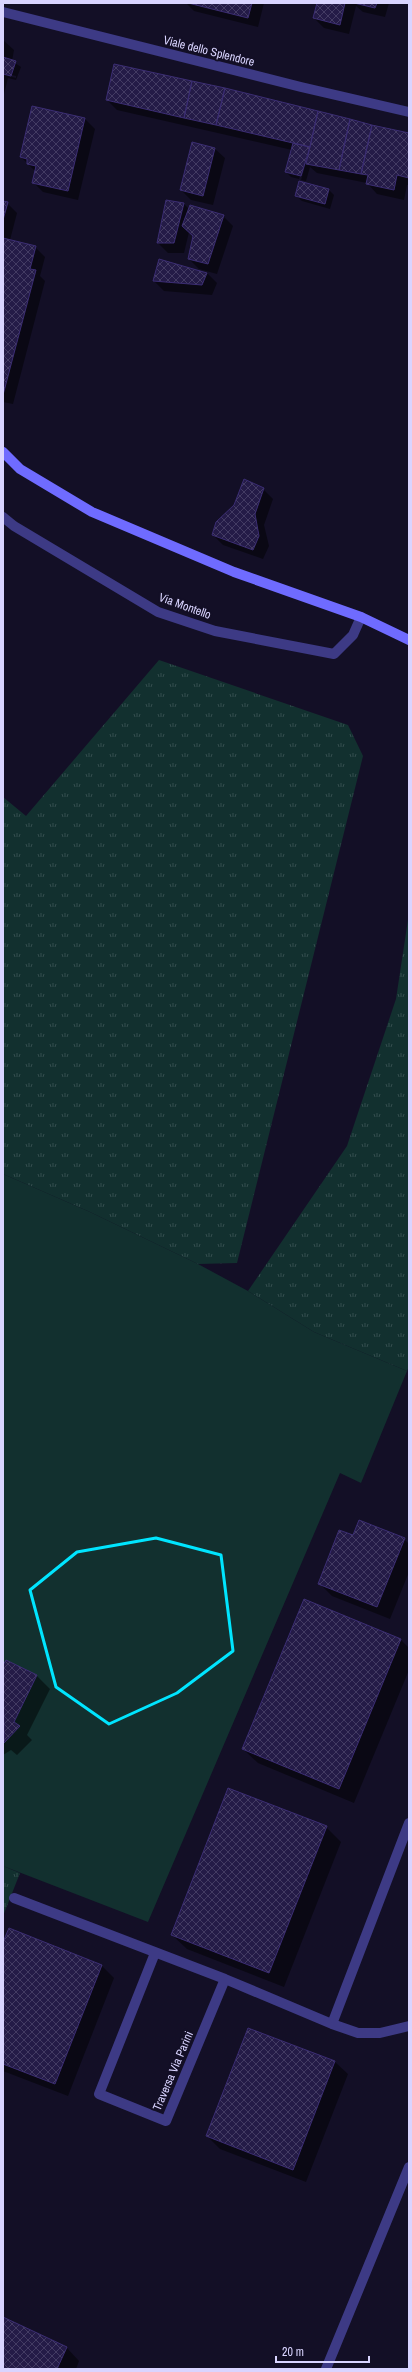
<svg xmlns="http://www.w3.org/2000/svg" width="412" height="2372" font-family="'Archivo Narrow',sans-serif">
<defs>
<pattern id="grass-tufts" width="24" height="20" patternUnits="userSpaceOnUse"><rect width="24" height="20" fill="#12302f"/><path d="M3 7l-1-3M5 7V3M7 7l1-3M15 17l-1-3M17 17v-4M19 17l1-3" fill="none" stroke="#344d4e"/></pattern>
<pattern id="building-cross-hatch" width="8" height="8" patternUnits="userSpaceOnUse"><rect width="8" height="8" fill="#241b47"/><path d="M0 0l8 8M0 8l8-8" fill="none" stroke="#433b63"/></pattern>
</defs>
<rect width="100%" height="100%" fill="#130f26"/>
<path fill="url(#grass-tufts)" d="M 159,660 L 348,725 L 363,756 L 237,1263 L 198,1264 L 90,1212 L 3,1174 L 3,797 L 26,816 Z
M 409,913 L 409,1366 L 407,1371 L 314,1332 L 248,1291 L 347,1146 L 396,999 Z
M 3,1866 L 20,1873 L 3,1916 Z"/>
<path fill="#12302f" d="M 3,1174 L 90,1212 L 198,1264 L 248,1291 L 314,1332 L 407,1371 L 361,1483 L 340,1473 L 148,1922 L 3,1866 Z"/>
<path fill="#0007" fill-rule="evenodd" d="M 186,3 L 264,3 L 258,27 L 194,11 Z
M 318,3 L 389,3 L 385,17 L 363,12 L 356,6 L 349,34 L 324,28 L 314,18 Z
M 3,40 L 14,50 L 12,61 L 21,67 L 16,80 L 8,78 L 3,98 ZM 8,74 L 16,76 L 16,78 L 8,76 Z
M 225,89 L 409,133 L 409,185 L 407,185 L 404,200 L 377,194 L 367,183 L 317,173 L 310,167 L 306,181 L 301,180 L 309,153 L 307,153 L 299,179 L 291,177 L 286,172 L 292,150 L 117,110 L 107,100 Z
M 85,119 L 95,129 L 78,200 L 43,192 L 33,182 L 36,172 L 21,157 Z
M 215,149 L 225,158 L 213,205 L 191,200 L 181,190 Z
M 300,182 L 329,190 L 334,195 L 330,209 L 302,201 L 296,196 Z
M 3,202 L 7,203 L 17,213 L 10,240 L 35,247 L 45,257 L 40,276 L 45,281 L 13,404 L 3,402 Z
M 184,204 L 189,209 L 223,216 L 233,226 L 217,274 L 199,269 L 189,259 L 194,237 L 189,232 L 184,253 L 168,253 L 158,243 Z
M 207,273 L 217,283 L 212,295 L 164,291 L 154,281 Z
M 263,489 L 273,499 L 264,525 L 269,546 L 263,559 L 223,545 L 213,535 Z
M 353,1537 L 404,1539 L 409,1544 L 409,1572 L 390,1619 L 332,1596 L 319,1583 Z
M 305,1600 L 401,1640 L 409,1648 L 409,1670 L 354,1803 L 258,1763 L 243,1749 Z
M 6,1661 L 37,1676 L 50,1689 L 27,1735 L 32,1740 L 17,1755 L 11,1750 L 3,1755 L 3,1668 Z
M 326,1827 L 341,1842 L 284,1987 L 187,1949 L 172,1935 Z
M 3,1945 L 101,1965 L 114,1978 L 68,2096 L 3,2071 Z
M 335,2062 L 348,2074 L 306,2182 L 220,2149 L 207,2136 Z
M 3,2318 L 67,2348 L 79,2361 L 76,2369 L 3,2369 Z"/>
<path fill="url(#building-cross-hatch)" stroke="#3b2d73" d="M 188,3 L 252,3 L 248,18 Z
M 317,3 L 345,3 L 340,25 L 313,18 Z
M 354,3 L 377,3 L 375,8 Z
M 3,57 L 16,61 L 11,76 L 3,74 Z
M 114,64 L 192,81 L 184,118 L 106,100 Z
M 192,81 L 225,88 L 216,125 L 184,118 Z
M 225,88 L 318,111 L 310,147 L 216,125 Z
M 32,106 L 85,118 L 68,191 L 32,183 L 36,166 L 27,164 L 27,159 L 20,157 Z
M 318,111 L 350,119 L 339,170 L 306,164 Z
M 350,119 L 372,125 L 361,174 L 339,170 Z
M 372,125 L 409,133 L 409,178 L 397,175 L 394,190 L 366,184 L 368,175 L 361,174 Z
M 192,142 L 215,148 L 203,196 L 180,190 Z
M 293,143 L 310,147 L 301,176 L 285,172 Z
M 299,181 L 329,189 L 325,204 L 295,196 Z
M 166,200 L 184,203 L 174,243 L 157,243 Z
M 3,201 L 8,202 L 3,220 Z
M 190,205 L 224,215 L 208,264 L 188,259 L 193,236 L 182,226 Z
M 3,238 L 36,246 L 30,269 L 36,270 L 3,395 Z
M 159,259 L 207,273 L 202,285 L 153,281 Z
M 244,479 L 264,488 L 255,514 L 259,536 L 253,550 L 212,535 L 216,522 L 234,505 Z
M 359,1520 L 405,1538 L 377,1607 L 318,1584 L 339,1530 L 353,1535 Z
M 304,1599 L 401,1639 L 339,1789 L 242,1749 Z
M 6,1660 L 37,1675 L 14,1722 L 20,1726 L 4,1743 L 3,1665 Z
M 228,1788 L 327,1826 L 269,1973 L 171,1935 Z
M 9,1928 L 102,1965 L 55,2084 L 3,2064 L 3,1942 Z
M 248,2028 L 335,2061 L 293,2170 L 206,2136 Z
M 3,2317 L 67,2347 L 57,2369 L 3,2369 Z"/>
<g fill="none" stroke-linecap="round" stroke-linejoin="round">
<path stroke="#3d3a85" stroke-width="10" d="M 3,12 L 301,87 L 409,112
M 3,517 L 14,526 L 158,612 L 215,631 L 334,654 L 353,635 L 361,617
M 14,1898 L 225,1979 L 332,2024 L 358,2033 L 380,2033 L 409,2026
M 155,1953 L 99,2094 L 166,2121 L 225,1979
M 332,2024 L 409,1823
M 326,2369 L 409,2167"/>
<path stroke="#6f6bff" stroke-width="10" d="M 3,452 L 20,469 L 92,512 L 234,572 L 361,617 L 409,640"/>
</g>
<path fill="none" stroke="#00e5ff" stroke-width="3" stroke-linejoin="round" d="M 156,1538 L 221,1555 L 233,1651 L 177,1693 L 109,1724 L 56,1687 L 30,1590 L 77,1552 Z"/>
<g text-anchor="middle" stroke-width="4" stroke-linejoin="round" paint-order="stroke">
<g font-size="12" fill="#d9d4ff" stroke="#130f26">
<text transform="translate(209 51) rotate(14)" y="4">Viale dello Splendore</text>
<text transform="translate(185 606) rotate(20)" y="4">Via Montello</text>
<text transform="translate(173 2071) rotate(-67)" y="4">Traversa Via Parini</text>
</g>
</g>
<rect width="412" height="2372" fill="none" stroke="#d9d4ff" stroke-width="8"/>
<path d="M276 2356v6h93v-6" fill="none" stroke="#d9d4ff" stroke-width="2"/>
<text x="282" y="2356" font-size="12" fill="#d9d4ff" stroke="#130f26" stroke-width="3" paint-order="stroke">20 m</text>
</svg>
